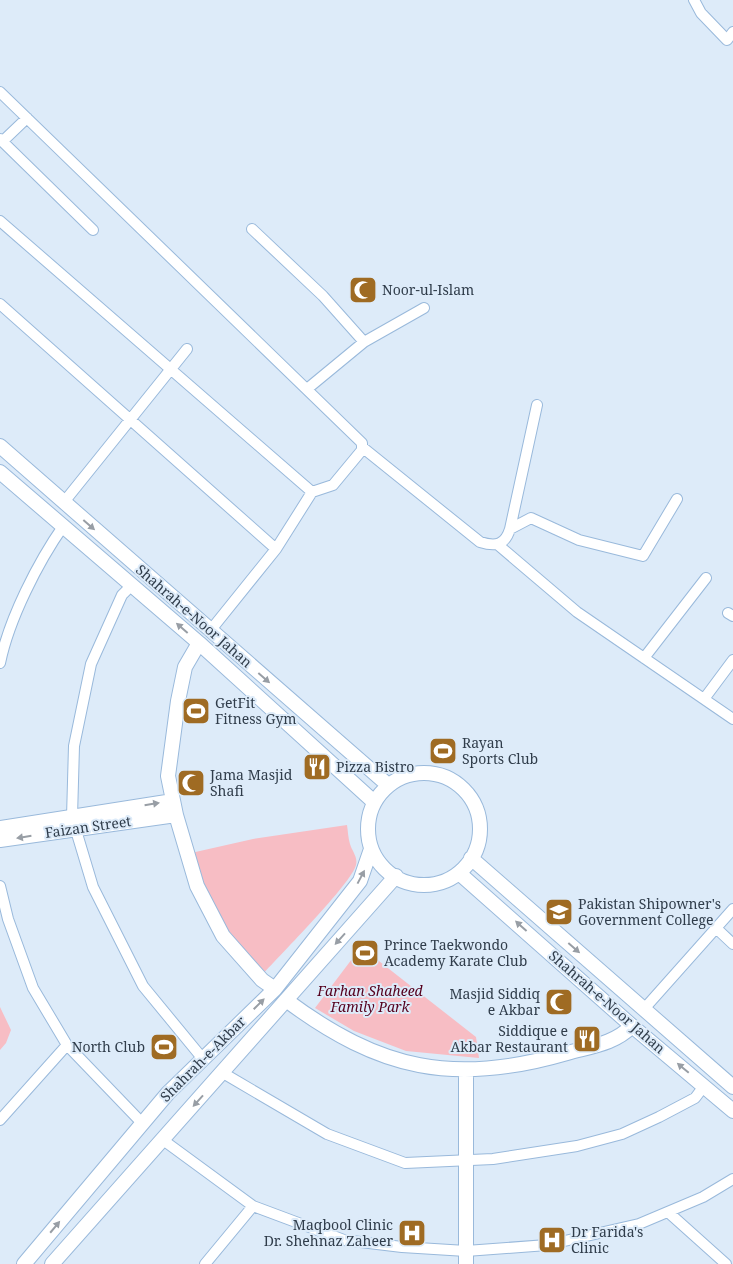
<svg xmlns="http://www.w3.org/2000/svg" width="733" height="1264" font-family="'Noto Serif',serif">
<rect width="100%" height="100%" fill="#ddebf9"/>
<path fill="#f7bdc4" d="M 347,825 C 348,831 348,838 350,844 C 352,851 358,857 356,865 C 352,883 279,956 263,974 L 221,922 L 203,888 L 191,853 L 253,839 Z
M 361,947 L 476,1037 L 479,1058 L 406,1051 L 354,1031 L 315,1008 Z
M 0,1007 L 11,1030 L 6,1043 L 0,1050 Z"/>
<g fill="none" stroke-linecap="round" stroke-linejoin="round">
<defs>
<path id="street" d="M 694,0 L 701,13 L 727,40 L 733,32
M 0,92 L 362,443 L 362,450 L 333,485 L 312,492 L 276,549 L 210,631
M 0,139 L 93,230
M 3,141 L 27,118
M 0,221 L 312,492
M 252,229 L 323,296 L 364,342
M 0,304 L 276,549
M 307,389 L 364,342 L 424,308
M 362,447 L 480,542 C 496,547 505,545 510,529 L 537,405
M 64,502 L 187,349
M 510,529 L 531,518 L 579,540 L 643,556 L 677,499
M 497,544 L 577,612 L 733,719
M 132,585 L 122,595 L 91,664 L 74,746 L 72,817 L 93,887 L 143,986 L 203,1059
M 728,613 L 733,616
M 644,658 L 706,578
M 0,663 C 9,619 38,562 64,525
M 704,699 L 733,660
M 0,886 L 8,919 L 33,988 L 67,1045 L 142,1123
M 716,928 L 733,944
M 644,1009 L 733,909
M 223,1073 L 327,1134 L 405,1163 L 493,1159 L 577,1146 L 622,1134 L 659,1117 L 695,1098 L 704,1086
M 0,1120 L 67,1045
M 163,1140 L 253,1206 L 344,1240 L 402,1247 L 466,1251 L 547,1245 L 639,1224 L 703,1197 L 733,1179
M 668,1212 L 726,1264
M 205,1264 L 253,1206"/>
<path id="secondary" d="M 0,446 L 388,785
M 0,472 L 199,643 L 374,802
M 199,643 L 185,667 L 178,701 L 168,776 L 176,815 L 197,886 L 223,936 L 262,980 L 275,989
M368 829a56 56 0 1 1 112 0a56 56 0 1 1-112 0Z
M 0,828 L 173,801
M 0,840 L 176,815
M 471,858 L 733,1087
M 459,873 L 632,1026 L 733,1111
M 286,1000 C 380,1070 454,1086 567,1053 C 592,1046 614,1044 632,1026
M 466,1071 L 466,1264
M 24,1264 L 168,1093 L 275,989 L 360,881 L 371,849
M 52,1264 L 396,876"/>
</defs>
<use href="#street" stroke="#99b9db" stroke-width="12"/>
<use href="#secondary" stroke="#99b9db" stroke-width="16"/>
<use href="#street" stroke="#fff" stroke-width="10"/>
<use href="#secondary" stroke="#fff" stroke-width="14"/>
</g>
<defs><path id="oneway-solid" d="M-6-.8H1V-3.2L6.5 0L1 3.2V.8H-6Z" transform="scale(1.25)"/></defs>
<g fill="#989ea5">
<use href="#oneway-solid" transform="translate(89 525) rotate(41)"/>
<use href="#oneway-solid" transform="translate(182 628) rotate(-139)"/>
<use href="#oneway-solid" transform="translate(264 678) rotate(41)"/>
<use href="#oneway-solid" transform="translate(152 804) rotate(-9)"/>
<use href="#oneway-solid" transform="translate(24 837) rotate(171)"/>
<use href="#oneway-solid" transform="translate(361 877) rotate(-62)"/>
<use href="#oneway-solid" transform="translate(521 926) rotate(-138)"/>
<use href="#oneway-solid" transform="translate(340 939) rotate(132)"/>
<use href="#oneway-solid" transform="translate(574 948) rotate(41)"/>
<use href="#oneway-solid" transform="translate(259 1004) rotate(-45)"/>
<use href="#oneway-solid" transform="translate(683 1068) rotate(-140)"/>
<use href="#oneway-solid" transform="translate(198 1101) rotate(132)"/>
<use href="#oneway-solid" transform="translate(55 1227) rotate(-50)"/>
</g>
<defs>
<symbol id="mosque-square" viewBox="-11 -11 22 22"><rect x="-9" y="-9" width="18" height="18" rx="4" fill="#9f6b23" stroke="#ddebf9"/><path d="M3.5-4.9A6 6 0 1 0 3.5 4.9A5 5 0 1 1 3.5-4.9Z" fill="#fff"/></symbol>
<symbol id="stadium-square" viewBox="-11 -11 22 22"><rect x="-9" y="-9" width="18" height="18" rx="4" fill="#9f6b23" stroke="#ddebf9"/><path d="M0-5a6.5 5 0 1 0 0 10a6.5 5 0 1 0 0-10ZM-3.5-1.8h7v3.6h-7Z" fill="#fff"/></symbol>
<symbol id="restaurant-square" viewBox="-11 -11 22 22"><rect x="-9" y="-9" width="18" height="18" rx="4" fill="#9f6b23" stroke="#ddebf9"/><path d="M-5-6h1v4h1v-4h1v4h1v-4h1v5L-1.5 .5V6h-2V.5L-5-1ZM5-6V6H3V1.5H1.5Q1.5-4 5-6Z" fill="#fff"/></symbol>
<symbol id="university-square" viewBox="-11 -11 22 22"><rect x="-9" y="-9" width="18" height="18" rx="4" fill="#9f6b23" stroke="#ddebf9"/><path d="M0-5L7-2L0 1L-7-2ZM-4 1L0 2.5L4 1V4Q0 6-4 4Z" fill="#fff"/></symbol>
<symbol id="hospital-square" viewBox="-11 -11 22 22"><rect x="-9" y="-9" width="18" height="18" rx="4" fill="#9f6b23" stroke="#ddebf9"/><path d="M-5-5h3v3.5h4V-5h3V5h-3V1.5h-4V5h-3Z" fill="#fff"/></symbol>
</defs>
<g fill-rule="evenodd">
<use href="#mosque-square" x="347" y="274" width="32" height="32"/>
<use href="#stadium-square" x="180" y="695" width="32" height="32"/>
<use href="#stadium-square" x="427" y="735" width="32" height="32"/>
<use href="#restaurant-square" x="301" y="751" width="32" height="32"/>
<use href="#mosque-square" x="175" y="767" width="32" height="32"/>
<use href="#university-square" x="543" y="896" width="32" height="32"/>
<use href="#stadium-square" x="349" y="937" width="32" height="32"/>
<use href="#mosque-square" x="543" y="986" width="32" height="32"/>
<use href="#restaurant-square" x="571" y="1023" width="32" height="32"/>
<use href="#stadium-square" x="148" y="1031" width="32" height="32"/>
<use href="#hospital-square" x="396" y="1217" width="32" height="32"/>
<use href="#hospital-square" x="536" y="1224" width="32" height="32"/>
</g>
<g text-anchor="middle" stroke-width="4" stroke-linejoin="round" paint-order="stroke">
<g font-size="14" fill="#303d4b" stroke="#ddebf9" text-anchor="start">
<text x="382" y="295">Noor-ul-Islam</text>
<text x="215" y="708">GetFit<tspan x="215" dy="16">Fitness Gym</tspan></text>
<text x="462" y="748">Rayan<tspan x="462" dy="16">Sports Club</tspan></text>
<text x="336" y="772">Pizza Bistro</text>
<text x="210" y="780">Jama Masjid<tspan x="210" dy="16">Shafi</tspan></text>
<text x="578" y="909">Pakistan Shipowner's<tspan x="578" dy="16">Government College</tspan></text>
<text x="384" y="950">Prince Taekwondo<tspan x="384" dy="16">Academy Karate Club</tspan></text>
<text x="540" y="999" text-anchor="end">Masjid Siddiq<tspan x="540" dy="16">e Akbar</tspan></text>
<text x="568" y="1036" text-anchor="end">Siddique e<tspan x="568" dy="16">Akbar Restaurant</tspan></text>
<text x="145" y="1052" text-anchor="end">North Club</text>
<text x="393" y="1230" text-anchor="end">Maqbool Clinic<tspan x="393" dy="16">Dr. Shehnaz Zaheer</tspan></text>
<text x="571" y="1237">Dr Farida's<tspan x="571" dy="16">Clinic</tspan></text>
</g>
<g font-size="14" fill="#303d4b" stroke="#ddebf9">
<text transform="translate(194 616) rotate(41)" y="5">Shahrah-e-Noor Jahan</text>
<text transform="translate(88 827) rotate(-8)" y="5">Faizan Street</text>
<text transform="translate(607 1002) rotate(41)" y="5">Shahrah-e-Noor Jahan</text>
<text transform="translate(203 1059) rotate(-45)" y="5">Shahrah-e-Akbar</text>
</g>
<g font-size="14" font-style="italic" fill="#55001d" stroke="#ddebf9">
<text x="370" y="996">Farhan Shaheed<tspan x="370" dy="16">Family Park</tspan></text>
</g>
</g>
</svg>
